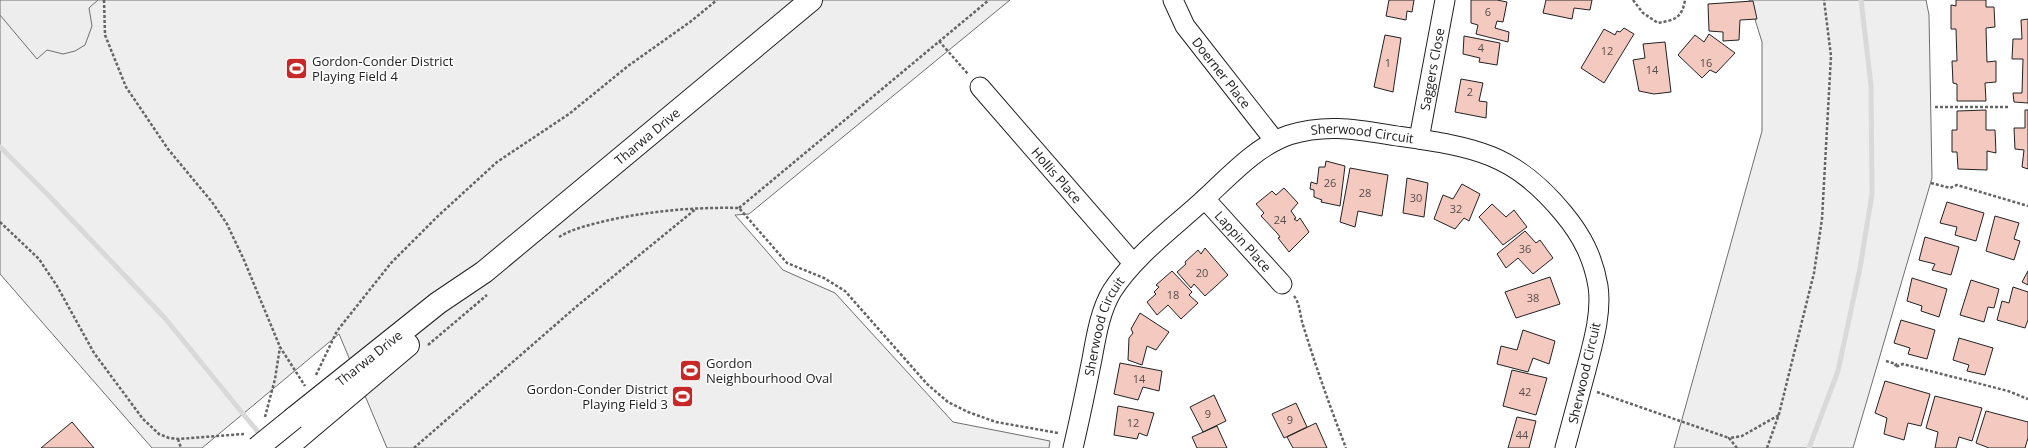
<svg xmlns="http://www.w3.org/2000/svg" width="2028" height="448" font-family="'Open Sans',sans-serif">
<rect width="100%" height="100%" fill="#fff"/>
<path fill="#eee" stroke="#6f6f6f" d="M 0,0 L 1010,0 L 749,214 L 735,215 L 783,270 L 835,293 L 953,422 L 1050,441 L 1049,448 L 387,448 L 339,334 L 202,448 L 152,448 L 0,274 Z
M 1749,0 L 1926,0 L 1929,15 L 1932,178 L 1853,448 L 1674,448 L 1762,131 L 1762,42 Z"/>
<path fill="#ededed" stroke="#6f6f6f" d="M 0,0 L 98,0 L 89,8 L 92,26 L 85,45 L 75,51 L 63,54 L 47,50 L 37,59 L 0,15 Z"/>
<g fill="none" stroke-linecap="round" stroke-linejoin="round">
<path stroke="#d9d9d9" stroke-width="5" d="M 0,147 L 52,199 L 164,317 L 262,437
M 1809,448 L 1838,371 L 1860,268 L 1872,194 L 1871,85 L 1861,0"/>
</g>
<path fill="#f3c9c0" stroke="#222" d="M 1389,0 L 1414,0 L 1412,12 L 1407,11 L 1406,20 L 1386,16 Z
M 1471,0 L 1497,0 L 1507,2 L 1503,22 L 1497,21 L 1495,28 L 1509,32 L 1508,42 L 1476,34 L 1478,25 L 1471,23 Z
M 1546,0 L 1592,0 L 1590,10 L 1574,8 L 1572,19 L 1543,13 Z
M 1956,0 L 1986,0 L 1986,7 L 1994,7 L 1995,27 L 1986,28 L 1987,62 L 1996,61 L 1996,82 L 1985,83 L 1986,101 L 1957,101 L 1957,84 L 1953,83 L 1952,61 L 1957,61 L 1956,29 L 1951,29 L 1951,5 L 1956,6 Z
M 1753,1 L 1757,19 L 1740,20 L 1739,40 L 1723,41 L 1723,32 L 1709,31 L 1708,4 Z
M 2028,19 L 2028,103 L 2014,102 L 2013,93 L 2022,93 L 2023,59 L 2012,59 L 2013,39 L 2022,39 L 2021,20 Z
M 1624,28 L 1634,34 L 1604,83 L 1581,68 L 1604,29 L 1615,35 L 1617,31 L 1620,32 Z
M 1709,34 L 1735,53 L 1716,73 L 1710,70 L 1702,78 L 1678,55 L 1695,35 L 1704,42 Z
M 1385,35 L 1401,38 L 1393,92 L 1374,87 Z
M 1464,36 L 1500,43 L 1497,65 L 1479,62 L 1480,58 L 1463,54 Z
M 1665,42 L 1671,92 L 1654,94 L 1639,91 L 1633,60 L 1645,58 L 1643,44 Z
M 1461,79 L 1483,83 L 1479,101 L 1487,102 L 1486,118 L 1455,112 Z
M 1986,110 L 1986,130 L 1995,130 L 1996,153 L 1987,151 L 1987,170 L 1958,169 L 1957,152 L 1952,152 L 1952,130 L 1957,130 L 1957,111 Z
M 2025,110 L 2028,110 L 2028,169 L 2022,167 L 2024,150 L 2015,149 L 2014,128 L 2025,128 Z
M 1326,161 L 1345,166 L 1340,206 L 1321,202 L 1322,200 L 1314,197 L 1314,190 L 1310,189 L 1311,182 L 1317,184 L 1319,167 L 1325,167 Z
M 1350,168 L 1388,175 L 1382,216 L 1358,211 L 1355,227 L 1340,222 Z
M 1407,178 L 1428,183 L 1424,217 L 1403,213 Z
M 1462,184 L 1480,194 L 1469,221 L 1464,218 L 1455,229 L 1434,219 L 1443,195 L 1453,199 Z
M 1284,188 L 1298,203 L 1291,211 L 1296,218 L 1294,219 L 1297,221 L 1300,218 L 1309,232 L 1289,252 L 1278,238 L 1280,237 L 1277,233 L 1261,216 L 1264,213 L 1256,204 L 1272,191 L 1276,195 Z
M 1947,202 L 1984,213 L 1976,241 L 1955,235 L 1957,227 L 1940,223 Z
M 1492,204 L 1506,217 L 1514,210 L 1527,227 L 1503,245 L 1479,217 Z
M 1995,216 L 2019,223 L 2014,239 L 2020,241 L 2014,260 L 1986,251 Z
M 1525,231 L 1536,243 L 1540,240 L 1553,258 L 1533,274 L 1518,258 L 1506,268 L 1497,254 Z
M 1925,237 L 1959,247 L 1951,275 L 1932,270 L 1935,264 L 1919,260 Z
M 1205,248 L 1228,275 L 1205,296 L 1194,284 L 1191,288 L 1177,272 L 1186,264 L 1185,262 L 1198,250 L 1201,254 Z
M 1172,271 L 1192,292 L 1189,295 L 1198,303 L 1181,319 L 1168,305 L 1157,315 L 1147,302 L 1156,294 L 1154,292 L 1159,287 L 1156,285 Z
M 2028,271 L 2028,285 L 2022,282 Z
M 1550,277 L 1560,304 L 1516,318 L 1505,292 Z
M 1912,278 L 1947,289 L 1939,317 L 1921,311 L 1922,306 L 1907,301 Z
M 1971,280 L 1999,289 L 1994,308 L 1988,307 L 1984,322 L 1960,315 Z
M 2013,287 L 2028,292 L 2028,320 L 2025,328 L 1997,320 L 2002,301 L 2009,303 Z
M 1140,313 L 1169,332 L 1156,350 L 1147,346 L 1142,365 L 1128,360 L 1129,338 L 1133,333 L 1131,329 Z
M 1901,320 L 1935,330 L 1927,359 L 1908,354 L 1910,348 L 1894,343 Z
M 1523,330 L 1555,341 L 1549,364 L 1533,358 L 1528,372 L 1497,364 L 1501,346 L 1517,350 Z
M 1959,338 L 1993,348 L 1985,375 L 1967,371 L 1969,365 L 1953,360 Z
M 1120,363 L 1162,371 L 1159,391 L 1143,387 L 1138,400 L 1114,394 Z
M 1512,370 L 1547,378 L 1536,415 L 1503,406 Z
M 1885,381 L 1930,394 L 1921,426 L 1908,423 L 1904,440 L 1884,434 L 1887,418 L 1875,413 Z
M 1214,395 L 1226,421 L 1203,432 L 1190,407 Z
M 1935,396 L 1982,408 L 1972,441 L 1959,437 L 1956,448 L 1935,448 L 1938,432 L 1926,428 Z
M 1296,403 L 1307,427 L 1284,438 L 1272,414 Z
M 1118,406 L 1154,413 L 1147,436 L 1139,433 L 1137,439 L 1114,435 Z
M 1986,411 L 2028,422 L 2028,438 L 2025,448 L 1989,448 L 1976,443 Z
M 1517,417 L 1536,421 L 1529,448 L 1508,448 Z
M 72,422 L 94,448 L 41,448 Z
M 1316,423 L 1327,448 L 1293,448 L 1287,437 Z
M 1217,426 L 1227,448 L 1197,448 L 1192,437 Z"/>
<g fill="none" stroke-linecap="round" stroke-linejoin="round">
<defs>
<g id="minor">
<path id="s1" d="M 1173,0 L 1185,26 L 1275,141"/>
<path id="s2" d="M 980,87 L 1133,263"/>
<path id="s3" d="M 1419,139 L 1445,0"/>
<path id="s4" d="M 1205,199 L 1282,284"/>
<path id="s5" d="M 1073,448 C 1080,418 1086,389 1092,359 C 1096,337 1100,311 1112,291 C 1134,257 1169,231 1199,204 C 1226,180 1254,147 1289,135 C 1327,123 1359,130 1397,136 C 1473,147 1513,152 1564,214 C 1582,236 1593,257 1598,286 C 1602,313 1593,343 1586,370 C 1579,396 1572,422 1565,448"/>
</g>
<g id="major">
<path id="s6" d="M 294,418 L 438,303 L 484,272 L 811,0"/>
<path d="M 286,448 L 408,345"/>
</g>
</defs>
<use href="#minor" stroke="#222" stroke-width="21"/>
<use href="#major" stroke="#222" stroke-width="24"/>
<path stroke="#646464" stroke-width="2.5" stroke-dasharray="3 2" stroke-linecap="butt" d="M 104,0 L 105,35 L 126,87 L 168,149 L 212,202 L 227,224 L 244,260 L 280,347 L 305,386
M 1633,0 L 1643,13 L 1658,23 C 1675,20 1682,18 1685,0
M 939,41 L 968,74
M 1935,107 L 2010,107
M 1931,183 L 1950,188 L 1957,185 L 2028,206
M 739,208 L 989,0
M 0,222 L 39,259 L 57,286 L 94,353 L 143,419 L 159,434 L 169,438 L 178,439 L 244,434
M 559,237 C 572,229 589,225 605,221 C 649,211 693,207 739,208 L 787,263 L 824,278 L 845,291 L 927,384 L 948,402 L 968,412 L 996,422 L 1058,433
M 1294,296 C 1300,303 1300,316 1303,325 C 1316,367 1330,407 1346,448
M 428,345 L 487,295
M 1886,361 L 1896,364 L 1895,367 L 1903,364 L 2008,391 L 2028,399
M 316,375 L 337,331 L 391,263 L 438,216 L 497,162 L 569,114 L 628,66 L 690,22 L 717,0
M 1597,392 L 1729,438
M 265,417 L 275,379 L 280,347
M 178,439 L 181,448
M 414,448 L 577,306 L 697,208
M 1737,448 L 1729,438 L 1742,436 L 1779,415
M 1767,448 L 1779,414 L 1814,273 L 1822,219 L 1831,56 L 1824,0"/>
<use href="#minor" stroke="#fff" stroke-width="19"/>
<use href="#major" stroke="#fff" stroke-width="22"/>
<defs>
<path id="major-bridge" d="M 257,448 L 294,418"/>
</defs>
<use href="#major-bridge" stroke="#222" stroke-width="24" stroke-linecap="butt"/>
<use href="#major-bridge" stroke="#fff" stroke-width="22"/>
</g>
<defs>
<symbol id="stadium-square" viewBox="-11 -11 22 22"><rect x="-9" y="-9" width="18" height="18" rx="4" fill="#c62828" stroke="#fff"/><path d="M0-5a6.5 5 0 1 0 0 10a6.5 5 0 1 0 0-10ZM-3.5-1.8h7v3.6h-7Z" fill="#fff"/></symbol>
</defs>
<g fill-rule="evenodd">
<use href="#stadium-square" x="284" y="56" width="25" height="25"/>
<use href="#stadium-square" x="678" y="358" width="25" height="25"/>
<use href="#stadium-square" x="670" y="384" width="25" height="25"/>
</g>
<g text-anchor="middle" stroke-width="3" stroke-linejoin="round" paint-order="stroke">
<g font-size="11" fill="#564c4a">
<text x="1488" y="16">6</text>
<text x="1481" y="52">4</text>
<text x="1607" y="55">12</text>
<text x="1388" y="67">1</text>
<text x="1706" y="67">16</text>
<text x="1652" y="74">14</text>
<text x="1470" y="96">2</text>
<text x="1330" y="187">26</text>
<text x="1365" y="197">28</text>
<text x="1416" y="202">30</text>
<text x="1456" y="213">32</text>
<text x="1280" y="224">24</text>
<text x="1525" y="253">36</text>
<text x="1202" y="277">20</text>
<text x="1173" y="299">18</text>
<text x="1533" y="302">38</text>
<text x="1139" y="383">14</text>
<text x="1525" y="396">42</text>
<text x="1208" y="418">9</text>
<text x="1290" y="424">9</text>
<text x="1133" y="427">12</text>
<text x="1522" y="439">44</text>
</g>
<g font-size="13" fill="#222" stroke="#fff" text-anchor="start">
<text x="312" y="66">Gordon-Conder District<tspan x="312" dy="15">Playing Field 4</tspan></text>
<text x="706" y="368">Gordon<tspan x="706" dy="15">Neighbourhood Oval</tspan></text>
<text x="668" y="394" text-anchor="end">Gordon-Conder District<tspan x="668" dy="15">Playing Field 3</tspan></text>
</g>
<g font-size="13" fill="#222" stroke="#fff">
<text dy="5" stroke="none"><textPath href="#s3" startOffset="71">Saggers Close</textPath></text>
<text dy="5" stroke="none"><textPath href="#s1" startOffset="88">Doerner Place</textPath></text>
<text dy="5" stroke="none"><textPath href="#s5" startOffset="474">Sherwood Circuit</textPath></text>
<text dy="5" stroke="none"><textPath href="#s6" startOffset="452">Tharwa Drive</textPath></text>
<text dy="5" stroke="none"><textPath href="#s2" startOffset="117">Hollis Place</textPath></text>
<text dy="5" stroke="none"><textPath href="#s4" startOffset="57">Lappin Place</textPath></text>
<text dy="5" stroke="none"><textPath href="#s5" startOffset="126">Sherwood Circuit</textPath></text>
<text dy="5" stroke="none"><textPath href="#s6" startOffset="96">Tharwa Drive</textPath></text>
<text transform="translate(1584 373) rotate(-77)" y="5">Sherwood Circuit</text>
</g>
</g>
</svg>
